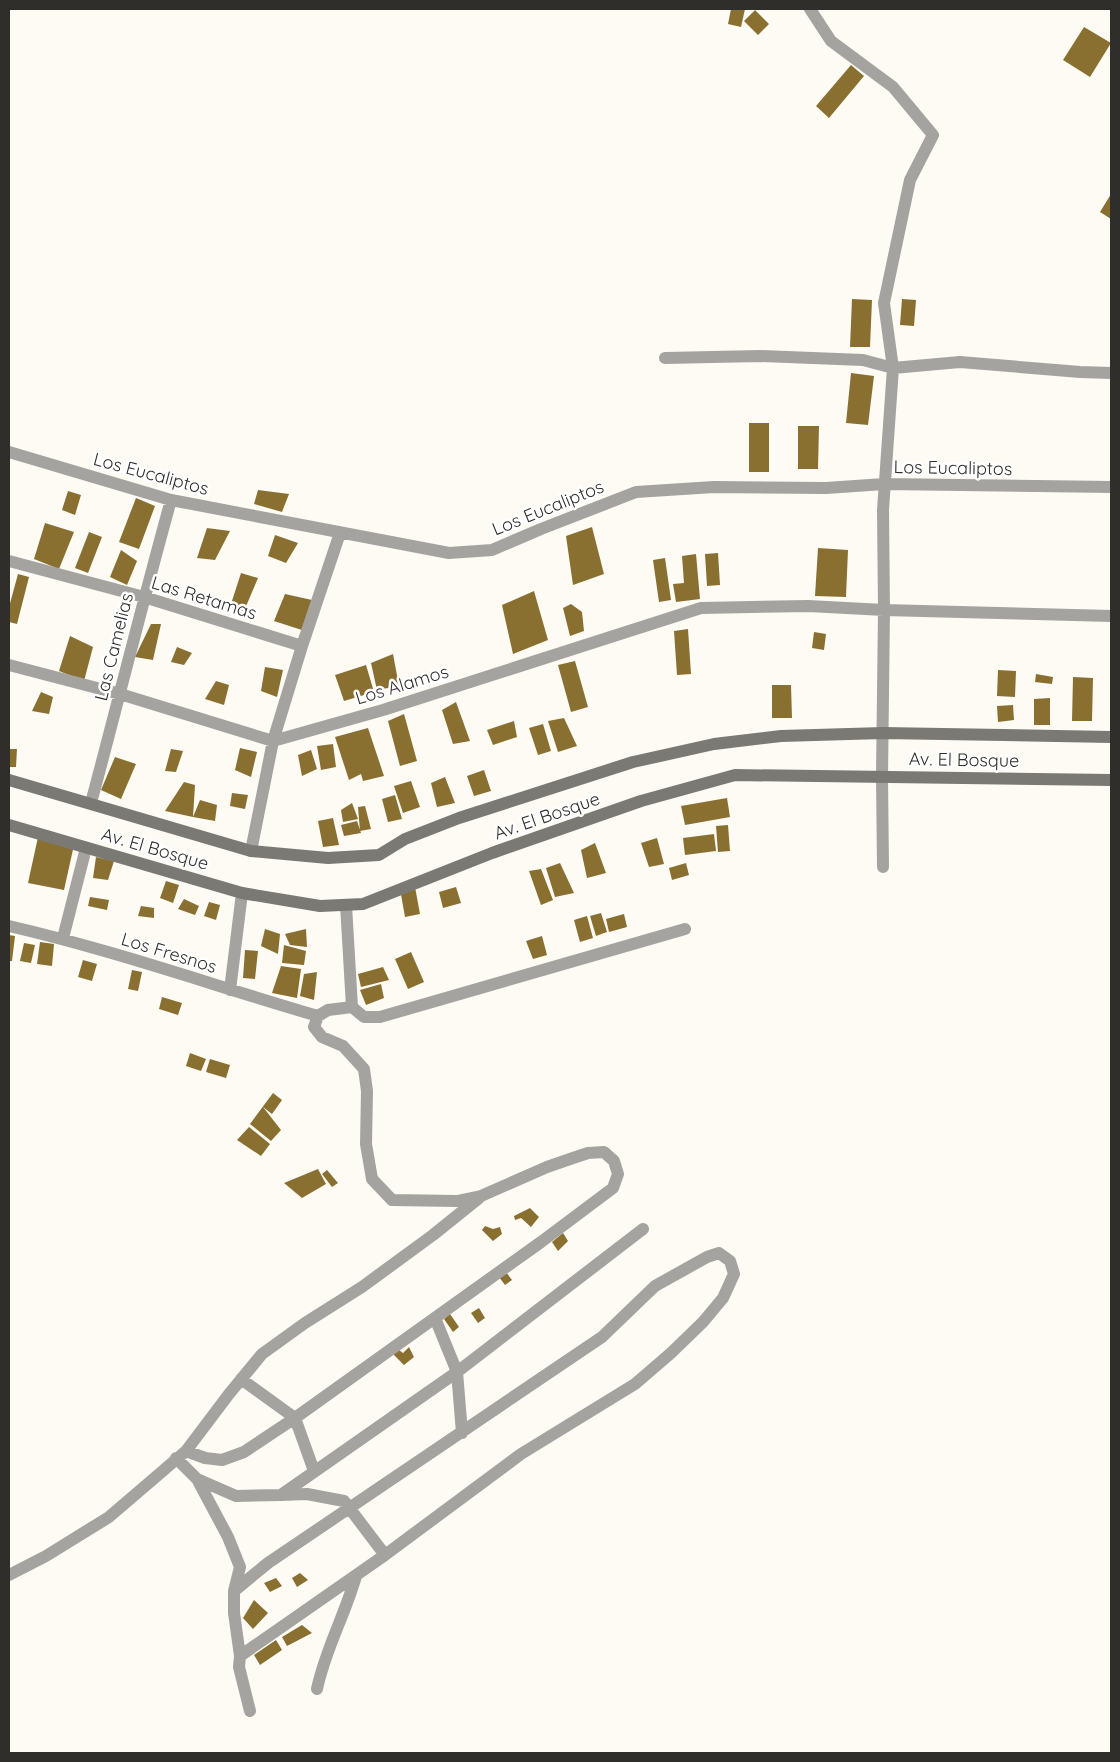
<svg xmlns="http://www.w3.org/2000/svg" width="1120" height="1762" font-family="Quicksand,sans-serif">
<rect width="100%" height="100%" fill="#fefbf5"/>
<path fill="#897031" d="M 731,9 L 745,9 L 741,27 L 728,24 Z
M 755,10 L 769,24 L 758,35 L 744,21 Z
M 1084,27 L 1111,43 L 1090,77 L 1063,60 Z
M 851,65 L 864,76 L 829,118 L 816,106 Z
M 1111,194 L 1111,219 L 1100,212 Z
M 852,299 L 872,300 L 870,347 L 850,347 Z
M 902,299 L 916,300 L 914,326 L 900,325 Z
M 851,373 L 874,376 L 868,425 L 846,423 Z
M 749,423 L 769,423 L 769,472 L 749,472 Z
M 798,426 L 819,426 L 818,469 L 798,469 Z
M 258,490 L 289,494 L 282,512 L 254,504 Z
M 68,491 L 81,495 L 75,515 L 62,510 Z
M 136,498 L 155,506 L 139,549 L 119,542 Z
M 45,523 L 74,532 L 59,569 L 34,559 Z
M 592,527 L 604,574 L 573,585 L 566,536 Z
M 207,528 L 230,531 L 215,560 L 197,558 Z
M 89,532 L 102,537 L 88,573 L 75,568 Z
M 275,535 L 298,543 L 286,563 L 268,556 Z
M 818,548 L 848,550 L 846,597 L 815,596 Z
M 121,550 L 137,561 L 127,585 L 110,577 Z
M 718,553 L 720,585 L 707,586 L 705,554 Z
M 696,554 L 700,599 L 676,602 L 673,584 L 684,583 L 682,556 Z
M 665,558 L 671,600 L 659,602 L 653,560 Z
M 241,573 L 258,578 L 244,611 L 230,607 Z
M 18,574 L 29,577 L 17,624 L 9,622 L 9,607 Z
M 534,591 L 548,640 L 513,654 L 502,605 Z
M 285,594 L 312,600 L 305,631 L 274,621 Z
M 571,604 L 582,612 L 584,631 L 570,636 L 563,608 Z
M 151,624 L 161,624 L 153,660 L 135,657 Z
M 688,629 L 691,674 L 677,675 L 674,631 Z
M 814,632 L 826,634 L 824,650 L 812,648 Z
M 70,636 L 93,647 L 84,681 L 59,671 Z
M 177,647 L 192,653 L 184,665 L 171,662 Z
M 393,654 L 399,686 L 377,690 L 371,663 Z
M 575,661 L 588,707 L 571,712 L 558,665 Z
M 366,665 L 374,692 L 344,701 L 335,675 Z
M 265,667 L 283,670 L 277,697 L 261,691 Z
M 998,670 L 1016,671 L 1015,697 L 997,696 Z
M 1036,674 L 1053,677 L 1052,684 L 1035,682 Z
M 1073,677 L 1093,678 L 1092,721 L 1072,721 Z
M 216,681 L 229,685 L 224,705 L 205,699 Z
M 772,685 L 791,685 L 792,718 L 772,718 Z
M 41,692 L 53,697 L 49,714 L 32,711 Z
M 1050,698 L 1050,725 L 1034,725 L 1034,699 Z
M 456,702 L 470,741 L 453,744 L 442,710 Z
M 1013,705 L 1014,720 L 998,722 L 997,706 Z
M 404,714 L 417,761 L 400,766 L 388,721 Z
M 564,718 L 577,746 L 558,752 L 548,721 Z
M 514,721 L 517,737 L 493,745 L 487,730 Z
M 543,724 L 551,751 L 538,755 L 529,728 Z
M 368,728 L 384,776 L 363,781 L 361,774 L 349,780 L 335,737 Z
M 333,744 L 336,767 L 321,770 L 317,746 Z
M 240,748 L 257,752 L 251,777 L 235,770 Z
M 9,749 L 17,749 L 16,767 L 9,767 Z
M 171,749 L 183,751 L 176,772 L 165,771 Z
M 311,750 L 317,769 L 302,776 L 298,755 Z
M 115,757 L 136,764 L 121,799 L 101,790 Z
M 484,770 L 491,791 L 474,796 L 467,776 Z
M 445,777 L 455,803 L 437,807 L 431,783 Z
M 411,781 L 420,807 L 403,813 L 394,786 Z
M 184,782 L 195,785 L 193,817 L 165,811 Z
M 232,793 L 248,795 L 245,809 L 230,806 Z
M 395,795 L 402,819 L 388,822 L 382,799 Z
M 727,798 L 730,817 L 685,825 L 681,806 Z
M 200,800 L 217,805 L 215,821 L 193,817 Z
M 352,803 L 358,819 L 343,822 L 341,810 Z
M 365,806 L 371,829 L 360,831 L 358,807 Z
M 333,818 L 339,845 L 323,847 L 318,821 Z
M 357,821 L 361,833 L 344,836 L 341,825 Z
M 728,825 L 730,851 L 718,852 L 716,826 Z
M 714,834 L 716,851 L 685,855 L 683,838 Z
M 38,837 L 74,845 L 64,890 L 28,883 Z
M 657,838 L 664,864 L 649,867 L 641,843 Z
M 595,843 L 606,873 L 587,878 L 581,850 Z
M 96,857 L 114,861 L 108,880 L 93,878 Z
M 560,863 L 574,893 L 555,897 L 546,868 Z
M 686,863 L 689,875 L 672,880 L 669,868 Z
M 541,869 L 553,900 L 541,905 L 529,871 Z
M 166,881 L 179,885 L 173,903 L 160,898 Z
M 415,887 L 420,914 L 405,917 L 400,889 Z
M 456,887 L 461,903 L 443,908 L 439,892 Z
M 90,897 L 109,900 L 107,910 L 88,906 Z
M 184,899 L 199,906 L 195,915 L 178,909 Z
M 209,902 L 220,905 L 216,920 L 204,916 Z
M 141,906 L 154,908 L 154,918 L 138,916 Z
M 601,913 L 607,932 L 596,936 L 590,916 Z
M 624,914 L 627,927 L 609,932 L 606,919 Z
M 587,916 L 593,938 L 580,942 L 574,920 Z
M 265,929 L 280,934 L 278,954 L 261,946 Z
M 306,929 L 307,947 L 290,945 L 285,934 Z
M 9,935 L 15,936 L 12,961 L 9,961 Z
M 542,936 L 547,955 L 533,959 L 526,941 Z
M 40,942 L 54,944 L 52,966 L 37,964 Z
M 24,943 L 35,945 L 31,963 L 20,961 Z
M 284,945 L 306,951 L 304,965 L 282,963 Z
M 245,950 L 258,951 L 255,979 L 243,978 Z
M 411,952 L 424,982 L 408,989 L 395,959 Z
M 83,960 L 97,964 L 92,981 L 78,977 Z
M 281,966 L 301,969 L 297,998 L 272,993 Z
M 383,967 L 389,980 L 361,987 L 358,974 Z
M 132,970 L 142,972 L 138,991 L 128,989 Z
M 317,972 L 314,1000 L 300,996 L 304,974 Z
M 381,984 L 384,998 L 366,1005 L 360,990 Z
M 162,997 L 182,1003 L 178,1015 L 159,1009 Z
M 190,1053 L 206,1059 L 201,1071 L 186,1066 Z
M 210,1059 L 230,1065 L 226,1078 L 206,1072 Z
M 273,1093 L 282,1100 L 272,1114 L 263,1107 L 281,1130 L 271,1141 L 250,1124 Z
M 249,1127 L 270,1144 L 261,1156 L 237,1140 Z
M 318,1169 L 326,1184 L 302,1198 L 284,1183 Z
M 327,1170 L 338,1183 L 332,1187 L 322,1174 Z
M 530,1208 L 539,1217 L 531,1227 L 521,1218 L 515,1220 L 514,1216 Z
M 485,1226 L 493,1229 L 500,1227 L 502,1234 L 493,1241 L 482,1230 Z
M 563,1233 L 568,1241 L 558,1251 L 552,1242 Z
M 506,1272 L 512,1280 L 505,1285 L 499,1277 Z
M 479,1308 L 485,1318 L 478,1323 L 471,1313 Z
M 450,1314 L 459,1327 L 453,1332 L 444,1319 Z
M 409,1347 L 414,1357 L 404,1365 L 392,1353 L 399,1350 L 403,1353 Z
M 300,1573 L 308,1580 L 297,1587 L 292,1578 Z
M 276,1578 L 282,1586 L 270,1592 L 264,1583 Z
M 254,1600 L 268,1613 L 253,1629 L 243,1618 Z
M 302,1625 L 312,1633 L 287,1646 L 282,1637 Z
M 276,1640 L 282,1650 L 260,1665 L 254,1655 Z"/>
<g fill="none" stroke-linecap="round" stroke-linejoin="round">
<path stroke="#a5a3a0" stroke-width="12" d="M 810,9 L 831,41 L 893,87 L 933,135 L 910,180 L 884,303 L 893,368 L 960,362 L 1080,372 L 1111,373
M 665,358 L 760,356 L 863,360 L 893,368 L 883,510 L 884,610 L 882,777 L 883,867
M 9,452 L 171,500 L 449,553 L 492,550 L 541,529 L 636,492 L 714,487 L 826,488 L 884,484 L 1111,487
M 9,561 L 144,597 L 302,646
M 9,665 L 120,694 L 273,741 L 383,710 L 701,608 L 808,606 L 884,610 L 1111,616
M 91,803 C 118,702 143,601 171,500
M 251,851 L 273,741 L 302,646 L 340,533
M 9,926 C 113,950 215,986 318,1016
M 63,938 L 86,848
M 230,990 L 242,893
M 352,1007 L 364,1017 L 380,1017 L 685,929
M 435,1318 L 457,1372 L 462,1433
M 241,1379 L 295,1418 L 314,1471
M 186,1451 L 205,1458 L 222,1460 L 244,1452 L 295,1418 L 541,1242 L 613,1188 L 618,1174 L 614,1161 L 604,1152 L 588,1153 L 573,1158 L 547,1167 L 481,1196 L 457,1201 L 392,1200 L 372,1179 L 366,1144 L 367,1091 L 364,1069 L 343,1046 L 322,1037 L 314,1027 L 318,1016 L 328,1010 L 352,1007 L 346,905
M 176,1458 L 197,1479 L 228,1537 L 240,1567 L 234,1591 L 268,1563 L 602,1337 L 655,1286 L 707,1257 L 719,1253 L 730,1261 L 734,1274 L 723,1298 L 703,1322 L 671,1353 L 635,1384 L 521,1454 L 385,1555 L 240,1656
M 197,1479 L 236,1496 L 281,1495 L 457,1372 L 643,1229
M 281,1495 L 307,1494 L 344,1501 L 385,1555
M 9,1575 L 46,1556 L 109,1517 L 186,1451 L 229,1394 L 262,1354 L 305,1323 L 362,1287 L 433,1235 L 479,1198
M 234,1591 L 234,1613 L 240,1656 L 239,1667 L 250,1711
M 317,1689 C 325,1650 345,1615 356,1576"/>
<path stroke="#7b7974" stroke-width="12" d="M 9,780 L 251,851 L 328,858 L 379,855 L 405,839 L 459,818 L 633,762 L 714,744 L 781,736 L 883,733 L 1111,737
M 9,825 L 242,893 L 320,906 L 363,904 L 492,853 L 641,801 L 735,775 L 1111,780"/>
</g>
<g text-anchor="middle" stroke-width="5" stroke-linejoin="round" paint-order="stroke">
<g font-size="18" fill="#2f2e2b" stroke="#fff">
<text transform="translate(953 468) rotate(1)" y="6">Los Eucaliptos</text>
<text transform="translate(151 474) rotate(15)" y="6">Los Eucaliptos</text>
<text transform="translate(548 508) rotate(-22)" y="6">Los Eucaliptos</text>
<text transform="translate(204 598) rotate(17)" y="6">Las Retamas</text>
<text transform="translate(114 647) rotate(-76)" y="6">Las Camelias</text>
<text transform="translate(402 685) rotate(-17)" y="6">Los Alamos</text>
<text transform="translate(964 760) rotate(1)" y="6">Av. El Bosque</text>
<text transform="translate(547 816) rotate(-19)" y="6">Av. El Bosque</text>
<text transform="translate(155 849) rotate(16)" y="6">Av. El Bosque</text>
<text transform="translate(169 953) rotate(17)" y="6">Los Fresnos</text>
</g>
</g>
<rect width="1120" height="1762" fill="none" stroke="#2f2e2b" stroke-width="20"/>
</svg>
